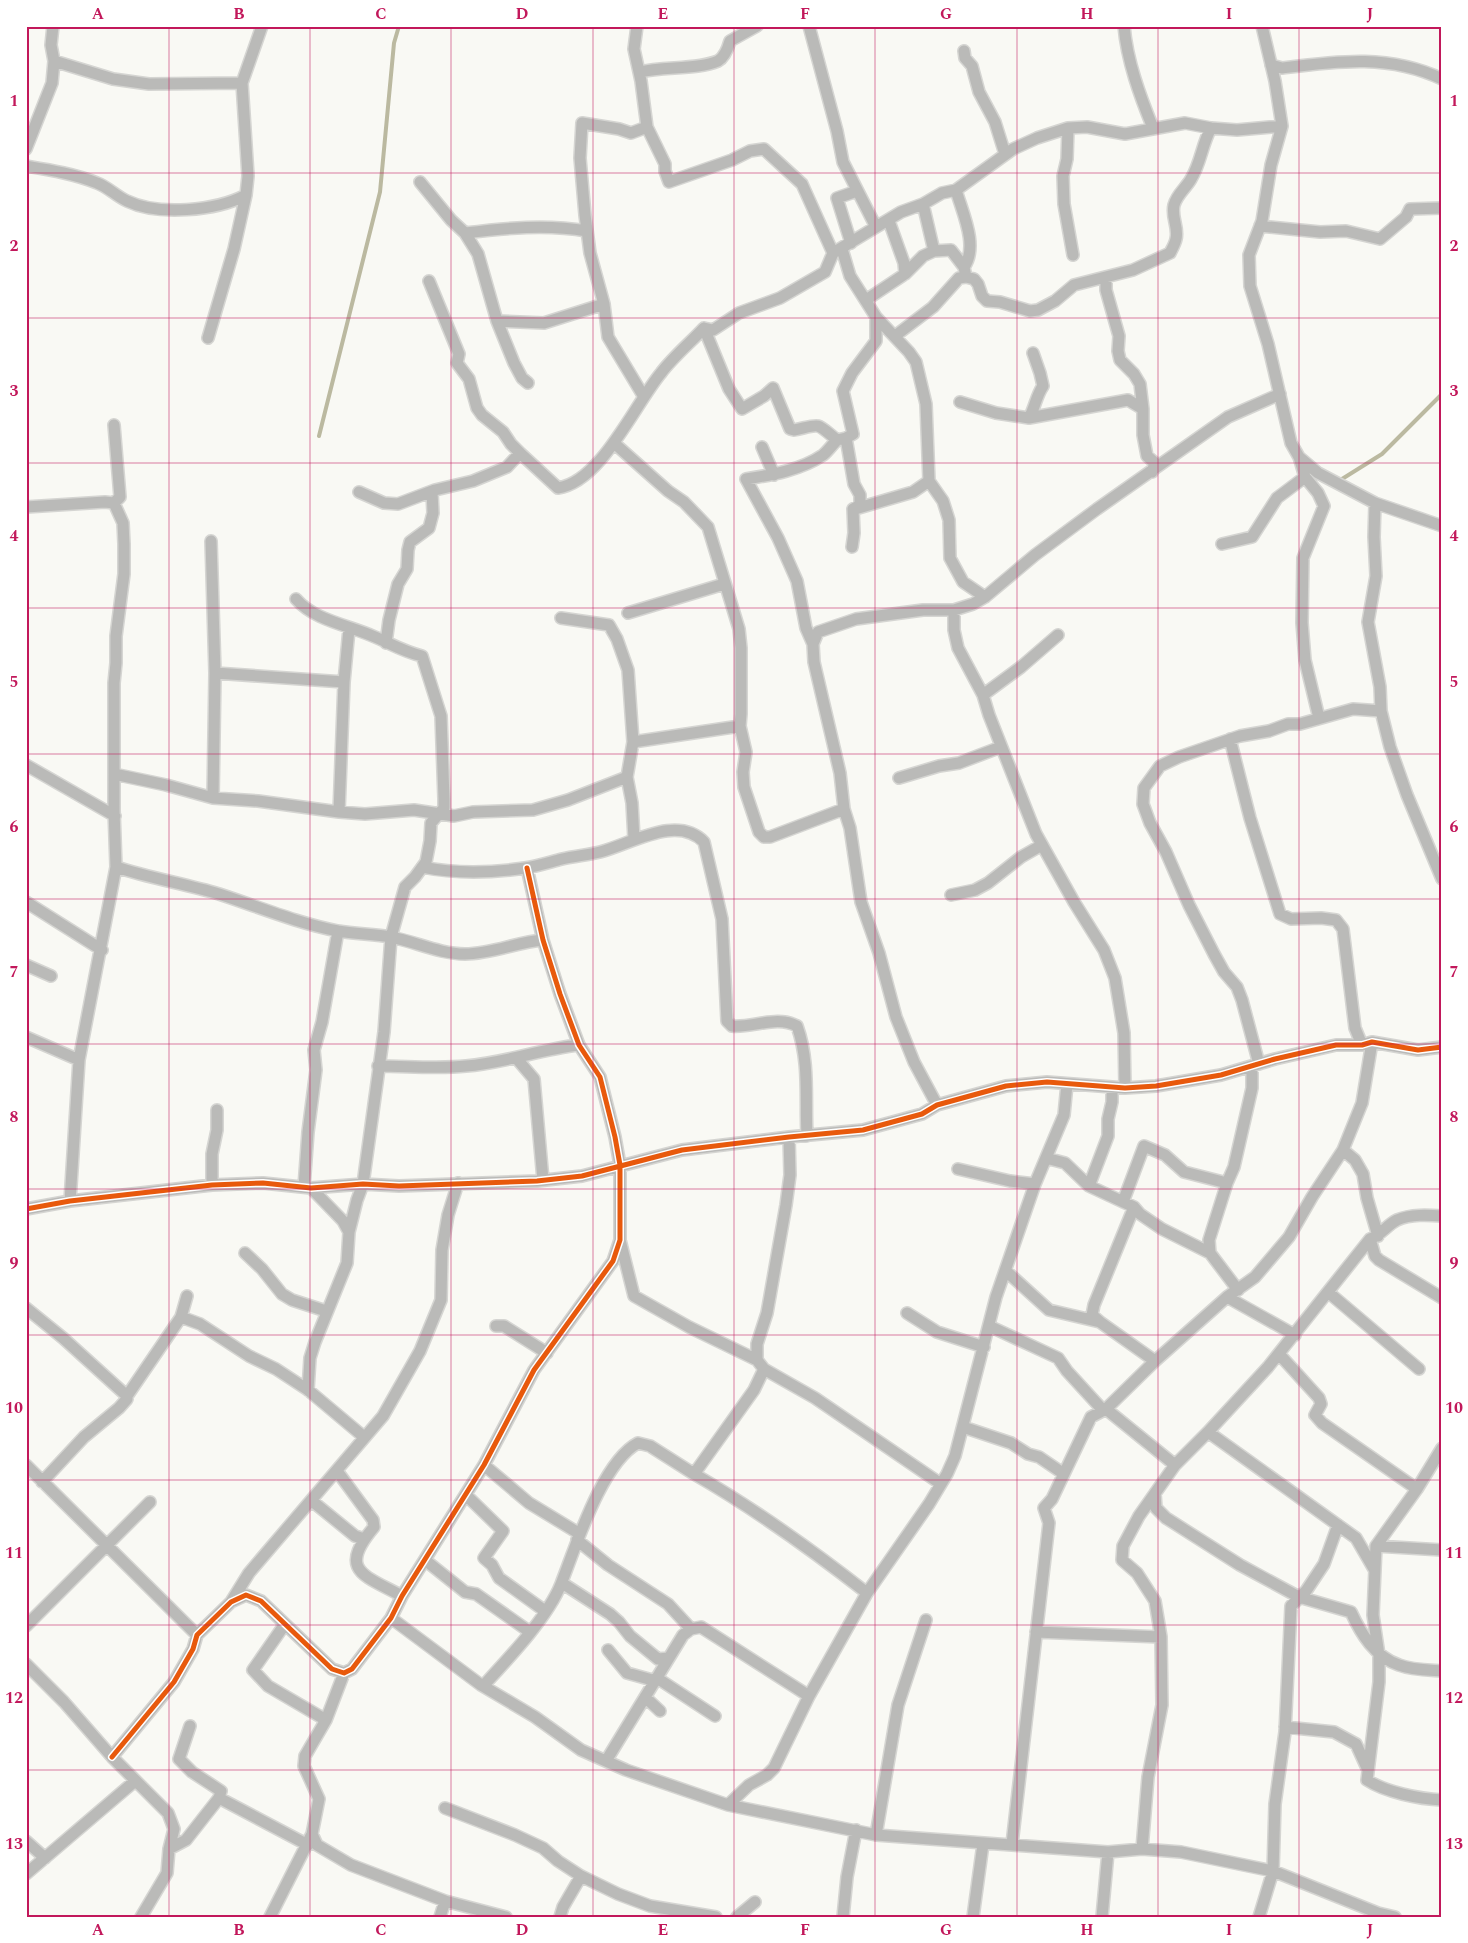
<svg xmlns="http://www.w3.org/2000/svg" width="1468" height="1943" font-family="Spectral,serif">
<rect width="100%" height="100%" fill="#f9f9f4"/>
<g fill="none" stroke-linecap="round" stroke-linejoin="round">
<path stroke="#bbb9a0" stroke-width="4" d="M 319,436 L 380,192 L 394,43 L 399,26
M 1342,479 L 1382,454 L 1442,394"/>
<defs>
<path id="street" d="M 637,26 L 634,49 L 641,81 L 647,127 L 665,164 L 665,171 L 669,182 L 732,160 L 750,151 L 764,149 L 802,184 L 833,253
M 809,26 L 837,131 L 843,162 L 876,227
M 1124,26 C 1127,61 1140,96 1153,128
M 1262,26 L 1275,81 L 1282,126 L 1271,165 L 1262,221 L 1249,255 L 1250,286 L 1268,344 L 1291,443 L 1299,457 L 1318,473 L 1375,503 L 1442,526
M 964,51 L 965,58 L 972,66 L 979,92 L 995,122 L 1005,154
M 54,61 L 113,79 L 149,84 L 242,83
M 1271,65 L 1282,68 C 1338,61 1389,54 1442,79
M 640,72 C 663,66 697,70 718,61 C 725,57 728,48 730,41 L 757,26
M 1068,128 L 1067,159 L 1063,176 L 1064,204 L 1073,255
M 26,149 L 52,83 L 54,61 L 51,45 L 53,26
M 26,166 C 50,170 75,174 97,183 C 108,187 116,196 127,201 C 158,216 216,211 246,195
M 420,182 L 451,220 L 465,233 L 478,254 L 497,321 L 514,363 L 522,378 L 528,383
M 956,190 C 962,212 979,246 964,267
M 923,204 L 934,251 L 951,250 L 964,267 L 966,277
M 889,221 L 904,263 L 905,274
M 1260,226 L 1320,232 L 1346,231 L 1380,239 L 1406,217 L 1410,209 L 1442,208
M 465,233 C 506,228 546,224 587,231
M 851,243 L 837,198 L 857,191
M 842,249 L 850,276 L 876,317 L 909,352 L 916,362 L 926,404 L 929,481 L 943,501 L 949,520 L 950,558 L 963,582 L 985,597
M 1106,277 L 1106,290 L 1119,336 L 1118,351 L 1120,360 L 1134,374 L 1140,384 L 1143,409 L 1143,435 L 1147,456 L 1155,463 L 1152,472
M 429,281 L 459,354 L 457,363 L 469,379 L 477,408 L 482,415 L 503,432 L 511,444 L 520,453
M 866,300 L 905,274 L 923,256 L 934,251
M 497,321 L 544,323 L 604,304
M 704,328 L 729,389 L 742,409 L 764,396 L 773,388 L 790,429 L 794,430 C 822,424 815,422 837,440 L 846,438
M 895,336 L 933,307 L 959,278 L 966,277 L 974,279 L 978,284 L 982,296 L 987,301 L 1000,302 L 1030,311 L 1038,310 L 1055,301 L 1074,285 L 1133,270 L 1170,253 C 1172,249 1175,244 1176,239 C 1179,227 1171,218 1174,205 C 1177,194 1186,188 1191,179 C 1201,163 1202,144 1211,128
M 208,338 L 234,249 L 246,195 L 248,176 L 242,83 L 262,26
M 644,397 L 608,337 L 604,304 L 590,253 L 585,215 L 580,158 L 582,123 L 619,129 L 631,133 L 647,127
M 960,402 L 996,413 L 1029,418 L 1128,400 L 1143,409
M 1029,418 C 1035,408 1036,396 1043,386 L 1040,373 L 1033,353
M 837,440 C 832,445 828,451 823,455 C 801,470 772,475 746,479 L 778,538 L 797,581 L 806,628 L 813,644 L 814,662 L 840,773 L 844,809 L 850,828 L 861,902 L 879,953 L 896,1017 L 914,1062 L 937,1105
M 614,443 L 668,491 L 684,502 L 708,527 L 739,629 L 741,648 L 741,714 L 740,726 L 746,752 L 743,772 L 744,787 L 759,832 L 764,837 L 770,837 L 844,809
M 762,447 L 774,475
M 1299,457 L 1305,477 L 1318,493 L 1324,506 L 1303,558 L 1302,623 L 1305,660 L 1319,718
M 359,492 L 384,503 L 398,504 L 435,490 L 473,481 L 507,467 L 520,453 L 558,488 C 601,482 635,404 661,373 C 673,357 690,343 704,328 L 713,330 L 739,313 L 780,298 L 825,272 L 833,253 L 901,212 L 923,204 L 942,193 L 956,190 L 1013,149 L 1037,138 L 1068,128 L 1087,127 L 1125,134 L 1185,123 L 1211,128 L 1237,130 L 1282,126
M 1375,503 L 1374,537 L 1376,576 L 1368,622 L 1380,687 L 1381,711 L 1390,747 L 1407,795 L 1442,879
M 26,507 L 105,502 L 114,503
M 853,509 L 860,505 L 860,495 L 854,484 L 846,438 L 853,434 L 843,391 L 852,373 L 876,341 L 876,317
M 855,509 L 913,492 L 929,481
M 211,541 L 215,673 L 213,798
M 1222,544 L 1252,537 L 1277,498 L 1305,477
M 852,547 L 854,533 L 853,509
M 296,599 C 315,621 349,625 375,637 C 391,644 405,652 422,656 L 441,716 L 444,799 L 444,808 L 431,823 L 430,841 L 426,862 L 415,877 L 405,887 L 391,937 L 384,1032 L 363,1184 L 357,1200 L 349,1232 L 347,1263 L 315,1342 L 310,1358 L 308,1390
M 954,610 L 954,630 L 958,648 L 983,695 L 989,715 L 1036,834 L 1074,902 L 1104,950 L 1115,978 L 1124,1033 L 1125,1088
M 628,613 L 724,584
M 561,618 L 609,625 L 617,639 L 628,670 L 633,742 L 627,777 L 632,803 L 634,839
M 386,643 L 389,620 L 398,584 L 407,569 L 408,550 L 410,542 L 429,528 L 433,513 L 432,492
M 813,644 L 818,632 L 856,619 L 923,610 L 954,610 L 973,604 L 985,597 L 1035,555 L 1097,509 L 1228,417 L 1280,394
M 215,673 L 344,682
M 983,695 L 1021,667 L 1058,635
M 1230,739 L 1250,818 L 1280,914 L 1291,919 L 1321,918 L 1336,920 L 1343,929 L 1355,1028 L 1362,1045
M 633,742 L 740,726
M 26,765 L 115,816
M 114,774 L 166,785 L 213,798 L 258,801 L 339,812 L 365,814 L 414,810 L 454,816 L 473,812 L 533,810 L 568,800 L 627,777
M 899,778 L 939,766 L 959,763 L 1001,747
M 339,812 L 344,682 L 349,629
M 116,867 C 150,878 185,884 219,894 C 259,907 297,923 338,931 C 356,934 374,934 391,937 C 416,942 440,954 465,954 C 492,954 517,942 543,940
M 422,867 C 456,874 491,873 525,868 C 538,866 550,862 562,859 C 575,856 588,855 600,852 C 631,844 677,814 704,842 L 722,919 L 727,1021 L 732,1026 C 753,1028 777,1015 797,1026 C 810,1062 805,1099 807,1136
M 951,895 L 975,890 L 988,883 L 1021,857 L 1042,845
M 26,902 L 102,950
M 26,965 L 51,976
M 26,1037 L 79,1060
M 517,1059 L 534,1079 L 543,1180
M 1259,1064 L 1242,1000 L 1237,987 L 1224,972 L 1214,954 L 1189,905 L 1166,852 L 1150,823 L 1143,804 L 1144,788 L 1160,766 L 1179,757 L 1240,736 L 1269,731 L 1288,724 L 1300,724 L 1353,709 L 1381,711
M 378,1066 C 407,1066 438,1069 466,1066 C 505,1063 541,1049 579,1045
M 789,1137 L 790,1175 L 786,1205 L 767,1313 L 757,1344 L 757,1360 L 764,1369 L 815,1398 L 941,1484
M 1343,1150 L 1355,1160 L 1363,1174 L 1367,1198 L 1378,1236
M 1046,1158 L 1065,1163 L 1089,1186 L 1134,1207 L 1140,1214 L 1162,1229 L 1210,1253
M 958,1169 L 1010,1181 L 1035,1184
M 212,1185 L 212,1154 L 217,1130 L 217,1110
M 1089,1186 L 1108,1136 L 1108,1119 L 1112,1102 L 1112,1088
M 304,1187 L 308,1132 L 316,1070 L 314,1050 L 322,1022 L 338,931
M 311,1188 L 343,1221 L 349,1232
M 70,1201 L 79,1060 L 116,867 L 114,810 L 114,683 L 116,663 L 116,636 L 124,574 L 124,544 L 123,523 L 114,503 L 120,497 L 114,425
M 1123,1202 L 1144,1146 L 1165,1155 L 1184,1172 L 1227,1183
M 26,1209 L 70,1201 L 212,1185 L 263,1183 L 311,1188 L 363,1184 L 399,1186 L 537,1181 L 582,1176 L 682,1150 L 789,1137 L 863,1130 L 922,1114 L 937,1105 L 1006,1086 L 1047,1082 L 1125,1088 L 1156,1086 L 1221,1075 L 1275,1059 L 1336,1045 L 1362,1045 L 1372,1042 L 1418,1050 L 1442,1047
M 1370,1239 L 1375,1256 L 1379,1260 L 1442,1298
M 620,1240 L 634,1296 L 689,1327 L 757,1360
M 245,1253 L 262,1269 L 282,1294 L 292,1300 L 326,1311
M 1006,1271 L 1049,1310 L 1100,1322 L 1155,1361
M 1238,1290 L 1210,1253 L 1209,1240 L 1227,1183 L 1234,1167 L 1252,1088 L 1252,1066
M 1328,1292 L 1419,1369
M 1227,1297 L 1295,1335
M 26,1308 L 63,1338 L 127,1396
M 907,1313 L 937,1332 L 984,1347
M 181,1317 L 200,1324 L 249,1356 L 276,1369 L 308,1390 L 364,1437
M 1100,1322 L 1092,1315 L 1094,1305 L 1134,1207
M 496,1326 L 504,1326 L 547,1353
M 989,1326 L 1058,1358 L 1067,1371 L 1100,1407 L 1106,1409 L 1175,1465
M 1279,1354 L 1319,1398 L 1321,1404 L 1315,1415 L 1322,1423 L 1417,1489
M 963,1427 L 1011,1443 L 1028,1454 L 1039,1457 L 1064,1474
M 1208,1432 L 1356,1538 L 1374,1569
M 1442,1448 L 1417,1489 L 1376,1546 L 1373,1615 L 1379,1655 L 1379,1682 L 1367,1780 C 1385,1792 1419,1799 1442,1800
M 26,1465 L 197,1635
M 484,1465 L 529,1503 L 580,1534
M 337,1471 L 373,1520 L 374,1527 C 337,1571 364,1575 402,1596
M 694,1474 C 755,1509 812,1550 867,1593
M 42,1482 L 84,1437 L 119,1408 L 127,1399 L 127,1396 L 181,1317 L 187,1296
M 1155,1493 L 1156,1508 L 1166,1518 L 1240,1565 L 1299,1597 L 1351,1612 C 1361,1634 1375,1657 1399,1665 C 1412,1670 1428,1670 1442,1671
M 466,1495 L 503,1531 L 484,1558 L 492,1565 L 499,1578 L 545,1611
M 312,1501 L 355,1536 L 364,1539
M 577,1540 L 608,1565 L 668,1604 L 691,1629
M 1376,1546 L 1442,1550
M 425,1560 L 465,1592 L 476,1594 L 530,1632
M 562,1583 L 610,1614 L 619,1622 L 630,1636 L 658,1659 L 669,1658
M 231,1602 L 249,1573 L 383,1416 L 420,1351 L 441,1300 L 442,1250 L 448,1215 L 458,1183
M 391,1618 L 481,1685 L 535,1717 L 581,1750 L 626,1770 L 728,1805 L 876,1835 L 1108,1852 L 1142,1849 L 1181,1852 L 1273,1871 L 1378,1913 L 1395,1917
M 285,1624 L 253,1670 L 268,1686 L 326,1720
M 26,1626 L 150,1502
M 1036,1632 L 1161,1637
M 608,1650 L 627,1673 L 656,1681
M 26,1664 L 64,1702 L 112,1757 L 168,1813 L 174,1829 L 169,1849 L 167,1873 L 141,1917
M 657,1678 L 715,1716
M 483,1686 C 508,1659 548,1617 561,1584 C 576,1546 602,1462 638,1443 L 650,1446 L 694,1474 L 754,1390 L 764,1369
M 645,1697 L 660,1711
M 190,1726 L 179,1759 L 192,1772 L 221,1791 L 219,1798 L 308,1845
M 1285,1727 L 1334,1732 L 1356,1744 L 1367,1768
M 112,1757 L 174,1682 L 193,1649 L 197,1635 L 231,1602 L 246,1595 L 261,1601 L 332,1669 L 344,1673 L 352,1669 L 391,1618 L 402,1596 L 484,1465 L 534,1370 L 613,1261 L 620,1240 L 620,1165 L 615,1137 L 600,1077 L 579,1045 L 560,994 L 543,940 L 527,868
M 606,1761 L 683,1635 L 691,1629 L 701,1627 L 809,1696
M 728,1805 L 749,1785 L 767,1775 L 774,1768 L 809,1696 L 867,1593 L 929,1504 L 947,1474 L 955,1456 L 996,1297 L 1035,1184 L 1064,1115 L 1067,1084
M 445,1808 L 515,1835 L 543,1848 L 558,1861 L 581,1876 L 618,1894 L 650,1906 L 716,1917
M 312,1834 L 317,1845 L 351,1865 L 445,1901 L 506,1917
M 876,1835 L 898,1705 L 926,1620
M 26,1841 L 45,1858
M 1012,1844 L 1049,1523 L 1044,1508 L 1052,1499 L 1091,1417 L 1106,1409 L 1155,1361 L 1227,1297 L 1255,1277 L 1289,1237 L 1312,1197 L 1343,1150 L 1362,1103 L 1372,1042
M 169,1849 L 186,1840 L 219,1798
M 1142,1849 L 1148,1777 L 1162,1705 L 1161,1637 L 1155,1601 L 1137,1573 L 1122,1560 L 1123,1546 L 1139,1516 L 1175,1465 L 1208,1432 L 1268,1367 L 1370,1239 C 1381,1235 1387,1225 1397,1220 C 1411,1214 1428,1215 1442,1216
M 26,1874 L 135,1781
M 270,1917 L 312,1834 L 319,1799 L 304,1766 L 305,1756 L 326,1720 L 344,1673
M 440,1917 L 445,1901
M 560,1917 L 563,1907 L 581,1876
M 737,1917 L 755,1902
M 843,1917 L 847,1877 L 856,1830
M 973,1917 L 983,1844
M 1102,1917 L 1108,1852
M 1259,1917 L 1273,1871 L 1275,1804 L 1285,1732 L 1291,1606 L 1306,1591 L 1324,1564 L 1338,1525"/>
</defs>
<use href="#street" stroke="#d5d5d2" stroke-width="14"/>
<use href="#street" stroke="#babab8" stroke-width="11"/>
<defs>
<path id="cycleway" d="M 26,1209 L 70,1201 L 212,1185 L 263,1183 L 311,1188 L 363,1184 L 399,1186 L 537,1181 L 582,1176 L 682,1150 L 789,1137 L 863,1130 L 922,1114 L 937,1105 L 1006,1086 L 1047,1082 L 1125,1088 L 1156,1086 L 1221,1075 L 1275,1059 L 1336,1045 L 1362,1045 L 1372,1042 L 1418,1050 L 1442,1047
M 112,1757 L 174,1682 L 193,1649 L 197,1635 L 231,1602 L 246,1595 L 261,1601 L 332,1669 L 344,1673 L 352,1669 L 391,1618 L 402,1596 L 484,1465 L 534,1370 L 613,1261 L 620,1240 L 620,1165 L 615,1137 L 600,1077 L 579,1045 L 560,994 L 543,940 L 527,868"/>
</defs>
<use href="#cycleway" stroke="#fff" stroke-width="8"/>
<use href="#cycleway" stroke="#e8590c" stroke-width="5"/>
</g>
<path fill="none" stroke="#c2185b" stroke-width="1" stroke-opacity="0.55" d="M 169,26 L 169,1917M 310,26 L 310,1917M 451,26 L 451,1917M 593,26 L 593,1917M 734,26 L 734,1917M 875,26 L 875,1917M 1017,26 L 1017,1917M 1158,26 L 1158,1917M 1299,26 L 1299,1917M 26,173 L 1442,173M 26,318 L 1442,318M 26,463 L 1442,463M 26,608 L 1442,608M 26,754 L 1442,754M 26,899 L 1442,899M 26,1044 L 1442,1044M 26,1189 L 1442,1189M 26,1335 L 1442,1335M 26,1480 L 1442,1480M 26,1625 L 1442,1625M 26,1770 L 1442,1770"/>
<rect width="1468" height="1943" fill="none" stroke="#ffffff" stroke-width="55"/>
<rect x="28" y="28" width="1412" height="1888" fill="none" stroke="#c2185b" stroke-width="2"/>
<g font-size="16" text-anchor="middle" font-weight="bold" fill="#c2185b">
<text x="98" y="19">A</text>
<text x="239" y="19">B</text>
<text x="381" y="19">C</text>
<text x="522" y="19">D</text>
<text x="663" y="19">E</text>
<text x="805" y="19">F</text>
<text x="946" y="19">G</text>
<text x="1087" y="19">H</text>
<text x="1229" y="19">I</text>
<text x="1370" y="19">J</text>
<text x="14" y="106">1</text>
<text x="1454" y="106">1</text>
<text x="14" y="251">2</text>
<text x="1454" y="251">2</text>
<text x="14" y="396">3</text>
<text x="1454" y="396">3</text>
<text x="14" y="541">4</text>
<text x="1454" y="541">4</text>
<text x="14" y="687">5</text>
<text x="1454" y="687">5</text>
<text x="14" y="832">6</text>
<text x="1454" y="832">6</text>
<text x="14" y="977">7</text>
<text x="1454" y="977">7</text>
<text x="14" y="1122">8</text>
<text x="1454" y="1122">8</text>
<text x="14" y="1268">9</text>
<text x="1454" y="1268">9</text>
<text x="14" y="1413">10</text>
<text x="1454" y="1413">10</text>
<text x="14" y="1558">11</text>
<text x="1454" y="1558">11</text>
<text x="14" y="1703">12</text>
<text x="1454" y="1703">12</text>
<text x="14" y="1849">13</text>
<text x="1454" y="1849">13</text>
<text x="98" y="1935">A</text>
<text x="239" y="1935">B</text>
<text x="381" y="1935">C</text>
<text x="522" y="1935">D</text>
<text x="663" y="1935">E</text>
<text x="805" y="1935">F</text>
<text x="946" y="1935">G</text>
<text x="1087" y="1935">H</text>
<text x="1229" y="1935">I</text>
<text x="1370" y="1935">J</text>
</g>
</svg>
